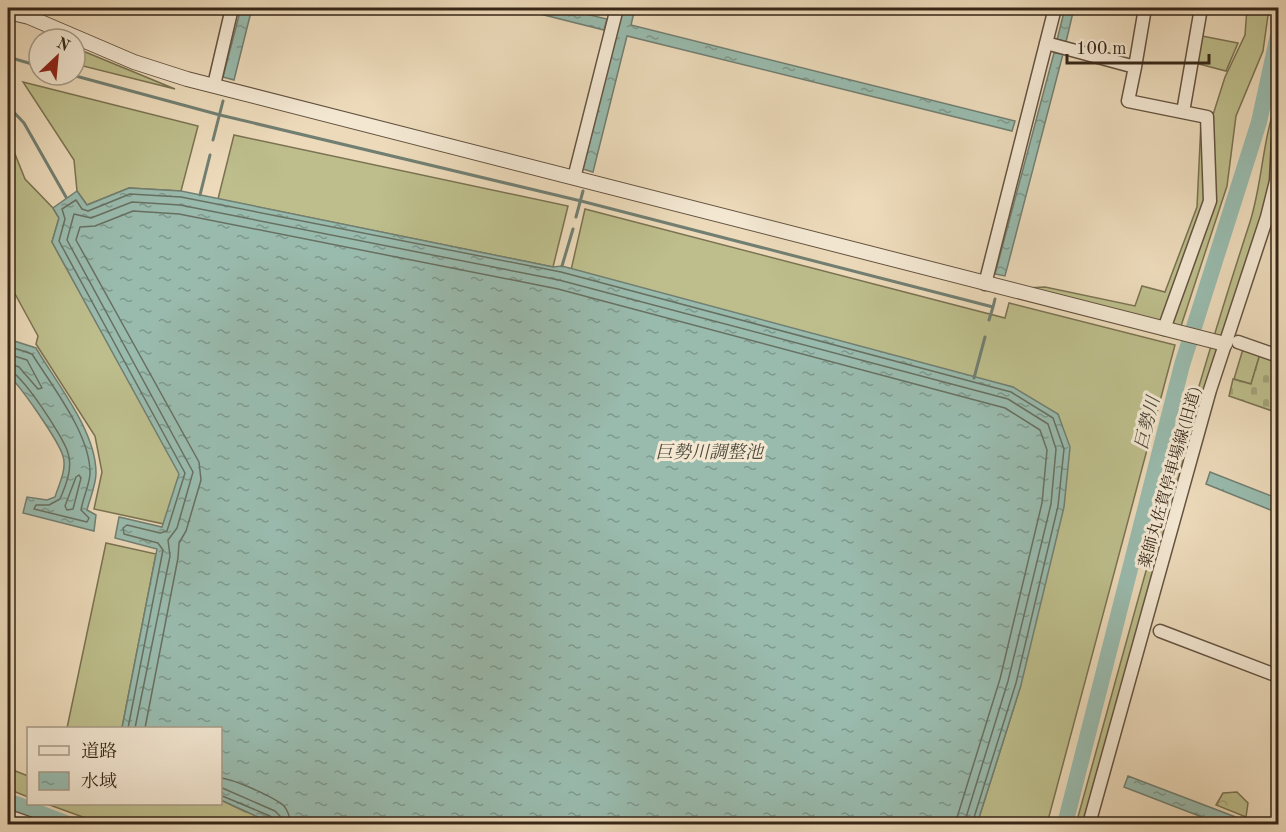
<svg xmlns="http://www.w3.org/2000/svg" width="1286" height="832" font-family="'Old Standard TT','Noto Serif JP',serif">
<defs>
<pattern id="forest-crowns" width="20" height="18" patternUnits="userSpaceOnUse" patternTransform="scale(1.5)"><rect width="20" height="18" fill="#bdbe8c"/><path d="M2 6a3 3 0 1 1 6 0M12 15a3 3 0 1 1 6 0" fill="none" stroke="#a3a378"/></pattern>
<pattern id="cemetery-stones" width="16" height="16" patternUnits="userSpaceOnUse" patternTransform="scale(1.5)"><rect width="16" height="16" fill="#bdbe8c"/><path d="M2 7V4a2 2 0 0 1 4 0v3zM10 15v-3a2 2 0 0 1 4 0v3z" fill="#a3a378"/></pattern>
<pattern id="water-ripples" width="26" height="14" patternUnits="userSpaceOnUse" patternTransform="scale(1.5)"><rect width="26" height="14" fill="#99bbae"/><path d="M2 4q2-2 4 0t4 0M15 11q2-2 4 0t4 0" fill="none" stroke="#7e988d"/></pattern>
</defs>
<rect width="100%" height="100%" fill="#ecdaba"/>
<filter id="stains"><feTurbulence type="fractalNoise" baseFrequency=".00333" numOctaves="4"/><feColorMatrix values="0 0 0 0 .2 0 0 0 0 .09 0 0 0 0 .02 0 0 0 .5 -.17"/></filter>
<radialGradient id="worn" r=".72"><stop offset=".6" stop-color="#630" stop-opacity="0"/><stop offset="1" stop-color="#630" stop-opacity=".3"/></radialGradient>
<path fill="#bdbe8c" stroke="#7a7252" stroke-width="1.5" d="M 1247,8 L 1269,8 L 1263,51 L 1236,116 L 1227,186 L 1181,326 L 1026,288 L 1045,287 L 1135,306 L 1142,286 L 1165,292 L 1197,207 L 1201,122 L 1212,118 L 1225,77 L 1245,35 Z
M 1202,36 L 1238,43 L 1226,71 L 1195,63 Z
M 78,49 L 175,89 L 75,64 L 75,51 Z
M 23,82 L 198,126 L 181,191 L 129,188 L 87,205 L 77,191 L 74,160 Z
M 1278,99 L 1278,123 L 1272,147 L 1271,186 L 1215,357 L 1087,824 L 1076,824 C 1132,623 1185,421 1250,222 C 1263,181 1262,138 1278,99 Z
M 234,135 L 568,206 L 553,267 L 218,199 Z
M 13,149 L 25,179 L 53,208 L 59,218 L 52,242 L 180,474 L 164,524 L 94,509 L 102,472 L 95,436 L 36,344 L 38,336 L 8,281 L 8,152 Z
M 585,209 L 1005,318 L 1009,303 L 1175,345 L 1047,824 L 977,824 L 1021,685 L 1013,387 L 974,378 L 787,352 L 571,270 Z
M 1243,349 L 1260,354 L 1251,384 L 1234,379 Z
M 106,543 L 156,554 L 122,728 L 67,728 Z
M 8,768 L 28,776 L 28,797 L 8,789 Z
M 221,800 L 246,812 L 344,824 L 102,824 L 47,804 L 220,804 Z"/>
<path fill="url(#forest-crowns)" stroke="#7a7252" stroke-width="1.5" d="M 1237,792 L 1248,803 L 1246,817 L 1216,805 L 1223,793 Z"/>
<path fill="url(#cemetery-stones)" stroke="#7a7252" stroke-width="1.5" d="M 1260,354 L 1278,361 L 1278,413 L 1229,396 L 1233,379 L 1251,384 Z"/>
<path fill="url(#water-ripples)" stroke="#717f72" stroke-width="1.5" d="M 241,8 L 252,8 L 234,80 L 223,77 Z
M 516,8 L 560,8 L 607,19 L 604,30 Z
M 623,8 L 635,8 L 631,25 L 1015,121 L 1012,131 L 627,36 L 593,172 L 583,169 Z
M 1065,8 L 1074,8 L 1066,42 L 1057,40 Z
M 1054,53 L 1063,54 L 1005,276 L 995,274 Z
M 129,188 L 181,191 L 553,267 L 562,266 L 1013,387 L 1058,414 L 1070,447 L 1064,507 L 1021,685 L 977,824 L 273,824 L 221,800 L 220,728 L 122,728 L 157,549 L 115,538 L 119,517 L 162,527 L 179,474 L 52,242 L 59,218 L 53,208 L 77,191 L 87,205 Z
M 8,339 L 36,348 C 57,384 96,431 96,473 C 96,485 90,498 87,510 L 96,515 L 94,531 L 23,513 L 27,497 L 47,500 L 55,497 C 59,484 67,469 63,456 C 58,440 20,385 8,375 Z
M 1210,472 L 1274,497 L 1278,485 L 1278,513 L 1206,484 Z
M 1128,776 L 1254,824 L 1220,824 L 1124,787 Z"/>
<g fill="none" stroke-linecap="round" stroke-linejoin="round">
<path stroke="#687062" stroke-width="1.5" d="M 8,346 L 32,354 C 52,386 91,435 90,474 C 89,486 83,498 81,510 L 89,518 L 87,522 L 34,509 L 36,505 L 49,505 L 60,499 C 66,485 73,468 68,453 C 64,438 21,372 8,370
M 8,354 L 27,360 L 42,388 L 38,389 L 19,367 L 8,363
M 79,475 L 81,478 L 73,509 L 67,510 L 65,506 L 76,477 Z
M 128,728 L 163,550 L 158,543 L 124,534 L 123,528 L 127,525 L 160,533 L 167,531 L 185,473 L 59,241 L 65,219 L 62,209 L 76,200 L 82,209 L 88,211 L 130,194 L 181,197 L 561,272 L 1011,392 L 1053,418 L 1064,449 L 1058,506 L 1016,683 L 972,824
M 135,728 L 170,556 L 168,540 L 177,528 L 193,472 L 67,240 L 74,214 L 91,218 L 132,202 L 180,205 L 559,280 L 1008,399 L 1048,424 L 1056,449 L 1051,504 L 1008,681 L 964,824
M 145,728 L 178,558 L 179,543 L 186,531 L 201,480 L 199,462 L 76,240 L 80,227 L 95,226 L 133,211 L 179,214 L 558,289 L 1005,408 L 1040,430 L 1047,450 L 1042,503 L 1000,679 L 955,824
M 220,778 C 234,779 274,797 284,806 C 289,812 290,818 290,824
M 220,787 L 275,811 L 280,816 L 281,824
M 220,795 L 270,816 L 274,824"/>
<path stroke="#717f72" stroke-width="3" d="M 8,57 L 39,66
M 72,75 L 220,115 L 581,201 L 993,307 L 995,299
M 8,106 L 24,123 L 66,197
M 213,140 L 223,101
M 200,195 L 210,155
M 576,217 L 583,191
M 562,266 L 573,229
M 989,320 L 993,307
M 974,378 L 985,337"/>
<path stroke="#99bbae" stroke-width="16" d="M 8,801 L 68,824
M 1065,824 L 1182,365 L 1259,122 L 1278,35"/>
<defs>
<path id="minor" d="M 1046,43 L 1135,67 L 1128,101 L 1207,117 L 1210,201 L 1164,329
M 1135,67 L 1145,8
M 214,85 L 232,8
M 1183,112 L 1201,8
M 574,178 L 617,8
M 985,284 L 1055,8
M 1238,342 L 1278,356
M 1160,631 L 1278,676
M 8,816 L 31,824
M 1089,824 L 1210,390 L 1267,217 L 1276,181 L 1278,139"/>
<path id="tertiary" d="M 8,12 L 29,17 L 134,62 L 187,79 L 1225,344"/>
</defs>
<use href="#minor" stroke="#645340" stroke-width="15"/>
<use href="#tertiary" stroke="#645340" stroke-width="16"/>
<use href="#minor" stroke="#f3e7d2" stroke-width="12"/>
<use href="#tertiary" stroke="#f3e7d2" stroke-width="14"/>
</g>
<g text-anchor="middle" stroke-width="6" stroke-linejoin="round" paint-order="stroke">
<g font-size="16" fill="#362617" stroke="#f3e7d2">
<text transform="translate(1169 477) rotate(-74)" y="6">薬師丸佐賀停車場線(旧道)</text>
</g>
<g font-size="18" font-style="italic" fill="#4f4b3d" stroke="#f3e7d2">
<text transform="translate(1147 423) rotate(-76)" y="6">巨勢川</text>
<text x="709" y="458">巨勢川調整池</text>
</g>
</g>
<rect width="1286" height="832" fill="none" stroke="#ecdaba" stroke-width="30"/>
<rect x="9" y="9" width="1268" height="814" fill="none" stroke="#362617" stroke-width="3"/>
<rect x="15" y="15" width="1256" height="802" fill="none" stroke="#362617" stroke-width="1.5"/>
<rect x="27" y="727" width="195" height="78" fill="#f3e7d2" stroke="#a79a87" stroke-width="1.5"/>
<rect x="39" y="746" width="30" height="9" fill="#f3e7d2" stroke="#a79a87" stroke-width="1.5"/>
<text x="81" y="757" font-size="18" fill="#362617">道路</text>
<rect x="39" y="772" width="30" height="18" fill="url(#water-ripples)" stroke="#a79a87" stroke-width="1.5"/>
<text x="81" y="787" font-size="18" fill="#362617">水域</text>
<g transform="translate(57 57) rotate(26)"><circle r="28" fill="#f3e7d2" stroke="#a79a87" stroke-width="1.5"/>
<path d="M0-4.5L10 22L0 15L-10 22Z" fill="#8f2418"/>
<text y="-9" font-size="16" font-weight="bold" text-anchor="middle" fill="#362617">N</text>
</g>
<path d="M1067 54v9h142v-9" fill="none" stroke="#362617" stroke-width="3"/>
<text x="1076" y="54" font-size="18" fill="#362617" stroke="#f3e7d2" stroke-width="4.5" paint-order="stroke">100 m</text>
<rect width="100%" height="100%" filter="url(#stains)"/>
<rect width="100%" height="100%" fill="url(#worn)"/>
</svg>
